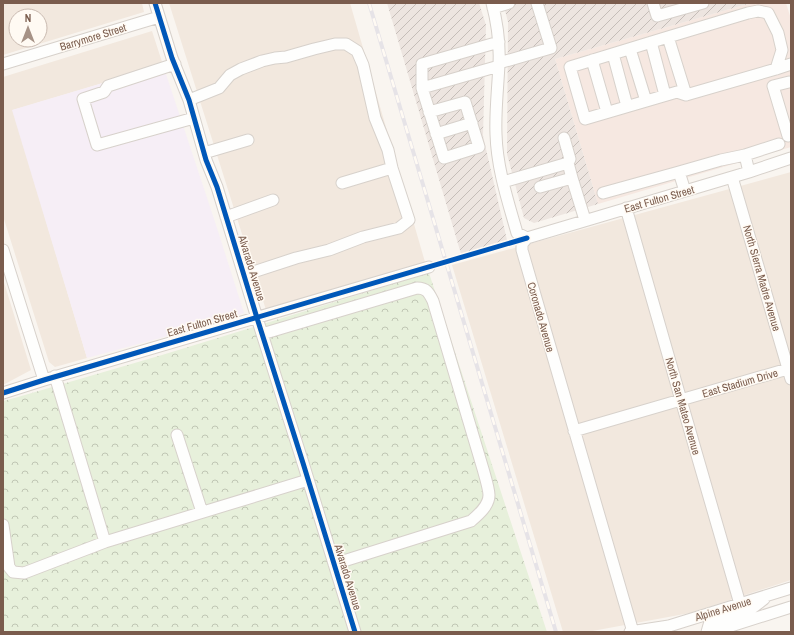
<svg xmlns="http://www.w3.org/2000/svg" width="794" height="635" font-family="'Archivo Narrow',sans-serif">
<defs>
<pattern id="industrial-furrows" width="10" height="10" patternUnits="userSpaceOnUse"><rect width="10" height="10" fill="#ede5e0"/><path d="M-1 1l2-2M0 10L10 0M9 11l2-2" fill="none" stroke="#c5bdb8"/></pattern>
<pattern id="park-crowns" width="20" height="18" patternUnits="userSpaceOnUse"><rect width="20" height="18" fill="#e7f0db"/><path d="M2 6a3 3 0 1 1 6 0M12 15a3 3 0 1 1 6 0" fill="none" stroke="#c0c6b4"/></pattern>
</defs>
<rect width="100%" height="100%" fill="#f9f5f0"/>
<path fill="#f2e8de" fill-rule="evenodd" d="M 3,3 L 142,3 L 144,12 L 3,55 ZM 16,16 L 40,16 L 40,40 L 16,40 Z
M 169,3 L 350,3 L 425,262 L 266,310 Z
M 152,31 L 163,65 L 13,110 L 87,358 L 55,367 L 49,362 L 3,216 L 3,77 Z
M 791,172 L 791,580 L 690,613 L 587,632 L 563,632 L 452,265 Z
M 3,279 L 31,370 L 3,385 Z"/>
<path fill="#f6e8e1" d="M 751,3 L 786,3 L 791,19 L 791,147 L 598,204 L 555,59 Z"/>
<path fill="url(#industrial-furrows)" d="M 387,3 L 479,3 L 486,25 L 483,136 L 507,240 L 461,254 Z
M 503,3 L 751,3 L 555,59 L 598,204 L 534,223 L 524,218 L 507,154 L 508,22 Z"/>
<path fill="#f6eef6" d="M 163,65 L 216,225 L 244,313 L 164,337 L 87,358 L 12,110 Z"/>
<path fill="url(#park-crowns)" d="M 429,273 L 547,632 L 3,632 L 3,401 L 18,397 L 162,355 Z"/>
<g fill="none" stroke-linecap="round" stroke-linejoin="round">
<defs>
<path id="minor" d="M 155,3 L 172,58 L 189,100 L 206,160 L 217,187 L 257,318 L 303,463 L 355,632
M 492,3 C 497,22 500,43 499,64 C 498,87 495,111 496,134 C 497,169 508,201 517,233 L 527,238
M 653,3 L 657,16 L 703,3
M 493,8 L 509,3
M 668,37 L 570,67 L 585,119 L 677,92 L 686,95
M 651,42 L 665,95
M 630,49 L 646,101
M 613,54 L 627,106
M 592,60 L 607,112
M 499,63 L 551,48 L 537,3
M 3,64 L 159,17
M 175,64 L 108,86 L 104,92 L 83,99 L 97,145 L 194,118
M 776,69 L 782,50 L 778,33 L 768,13 L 758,11 L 748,13 L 668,37 L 686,95 L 776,69 L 791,64
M 789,82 L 773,86 L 788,136 L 791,135
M 422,88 L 499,66
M 189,100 L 219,88 L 230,75 L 241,69 L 262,61 L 275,58 L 286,57 L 314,49 L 335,44 L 346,44 L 357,51 L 363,65 L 375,118 L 388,150 L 392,168 L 409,220 L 399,228 L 363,237 L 329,250 L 296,258 L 244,275
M 429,112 L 465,102 L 479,147 L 444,158 L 422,88 L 422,64 L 499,42
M 436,134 L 472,123
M 564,138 L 570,159 L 568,163
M 204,153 L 248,140
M 749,172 L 745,155 L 779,144
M 732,177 L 791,379
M 572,178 L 585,220
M 503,182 L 568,163 L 572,178 L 540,187
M 342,183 L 392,168
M 685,191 L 679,172 L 721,160 L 745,155
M 603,193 L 679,172
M 626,208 L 681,400 L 740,604
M 226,217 L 273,200
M 527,238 L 522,244 L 522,250 L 633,632
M 527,238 L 749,172 L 791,158
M 3,250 L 44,380
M 262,334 L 417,288 C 427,288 429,293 433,301 L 483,469 C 485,476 489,489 489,495 C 489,506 478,515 471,521 L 334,564
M 55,376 L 105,542 L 308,480
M 3,393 L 44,380 L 429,267
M 574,431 L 791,368
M 177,435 L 202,512
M 3,525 L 9,567 L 13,572 L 24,573 L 105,542
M 630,632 L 669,626 L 791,588
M 707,632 L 709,625 L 713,622 L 751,609 L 764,599
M 712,632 L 791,607"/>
</defs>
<use href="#minor" stroke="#d7d1cb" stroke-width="13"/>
<use href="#minor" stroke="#fefefd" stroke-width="11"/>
<defs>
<path id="rail" d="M 369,3 L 556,632"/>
</defs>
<use href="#rail" stroke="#e6e3e7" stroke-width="4"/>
<use href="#rail" stroke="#fffaf3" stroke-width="2.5" stroke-dasharray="8" stroke-linecap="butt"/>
<defs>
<path id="cycleway" d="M 155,3 L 172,58 L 189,100 L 206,160 L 217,187 L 257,318 L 303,463 L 355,632
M 3,393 L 44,380 L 527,238"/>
</defs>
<use href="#cycleway" stroke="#fffaf3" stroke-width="8"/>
<use href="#cycleway" stroke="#0057b8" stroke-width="5"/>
</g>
<g text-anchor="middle" stroke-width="3" stroke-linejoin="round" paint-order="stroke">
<g font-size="11" fill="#7a5c4d" stroke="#fffaf3">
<text transform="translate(93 37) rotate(-17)" y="4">Barrymore Street</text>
<text transform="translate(659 199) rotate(-16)" y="4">East Fulton Street</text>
<text transform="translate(252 268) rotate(73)" y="4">Alvarado Avenue</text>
<text transform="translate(762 278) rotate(74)" y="4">North Sierra Madre Avenue</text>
<text transform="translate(541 317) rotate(74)" y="4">Coronado Avenue</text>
<text transform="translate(202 323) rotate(-16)" y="4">East Fulton Street</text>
<text transform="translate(740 383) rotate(-16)" y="4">East Stadium Drive</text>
<text transform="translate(683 406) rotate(74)" y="4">North San Mateo Avenue</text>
<text transform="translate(348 577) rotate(73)" y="4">Alvarado Avenue</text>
<text transform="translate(723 609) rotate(-17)" y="4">Alpine Avenue</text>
</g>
</g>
<rect width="794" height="635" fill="none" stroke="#7a5c4d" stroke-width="8"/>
<g transform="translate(28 28)"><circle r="19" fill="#fffaf3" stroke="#cabbb1"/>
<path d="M0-3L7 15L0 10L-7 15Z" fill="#a69286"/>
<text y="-6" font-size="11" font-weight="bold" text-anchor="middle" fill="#7a5c4d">N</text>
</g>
</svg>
